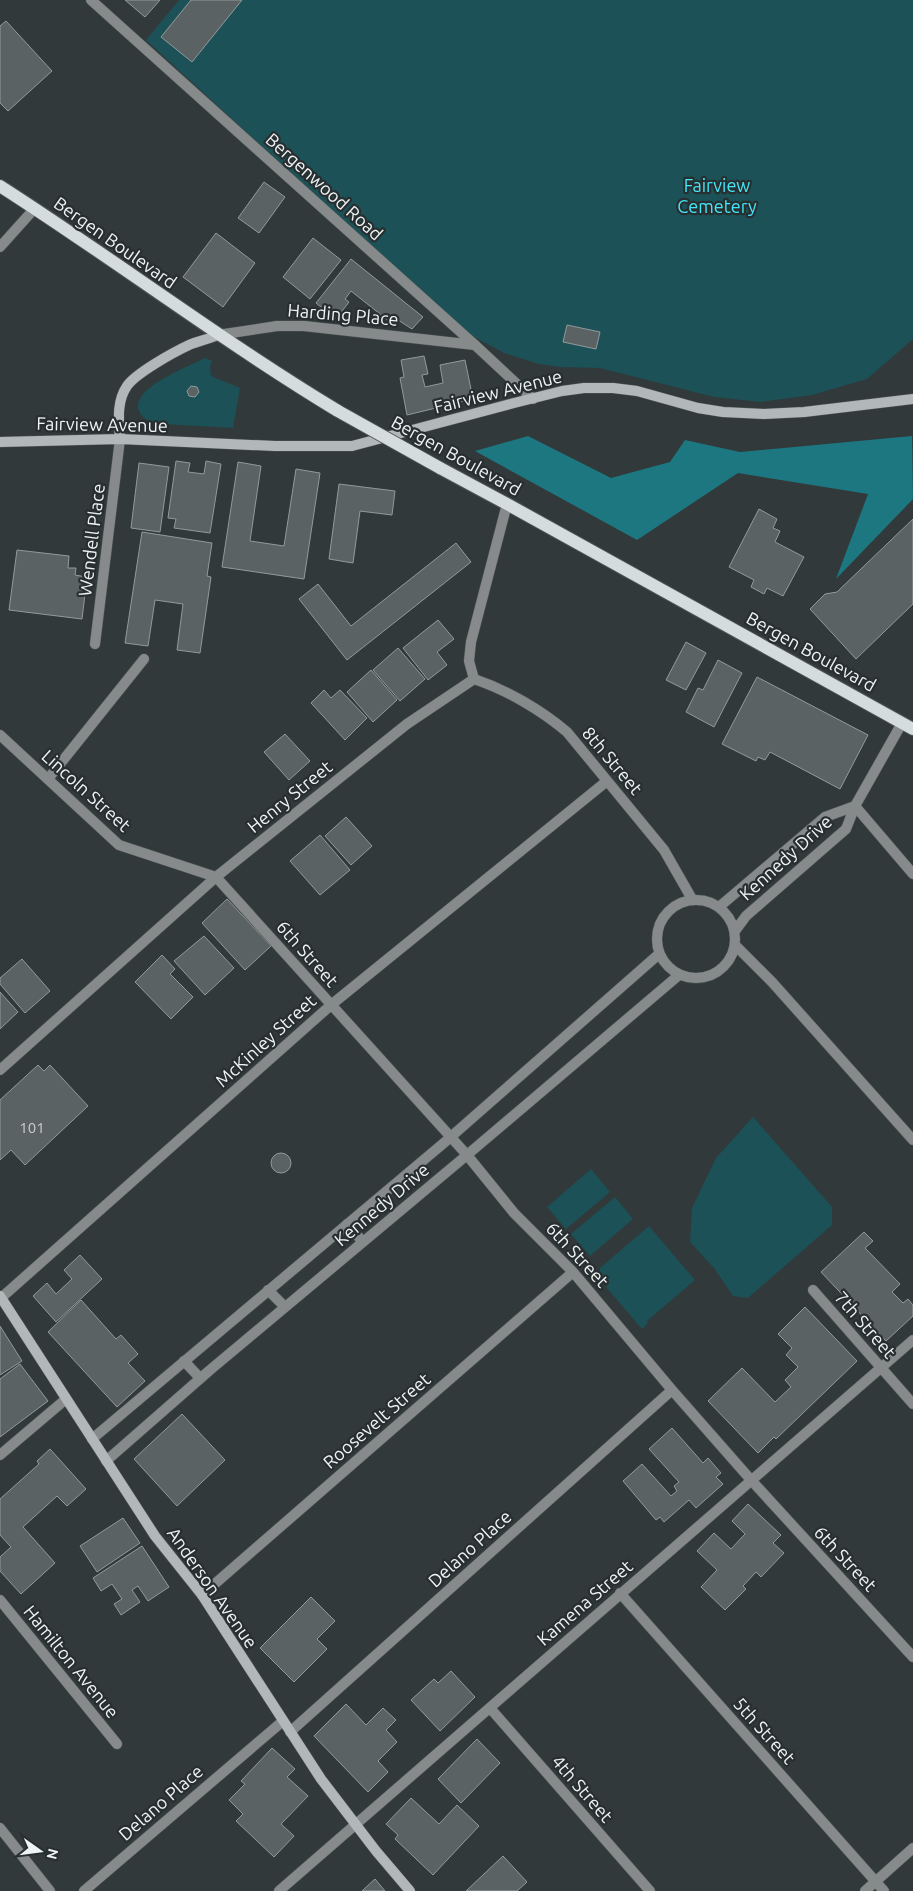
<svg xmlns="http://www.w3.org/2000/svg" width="913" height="1891" font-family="Ubuntu,sans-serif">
<rect width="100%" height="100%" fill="#32393a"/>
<path fill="#1b5157" d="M 179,0 L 913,0 L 913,339 L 867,379 L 812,395 L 761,402 L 714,397 L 600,368 L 560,367 L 539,364 L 504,353 L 463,331 L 146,40 Z
M 205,358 L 212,361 L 210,367 L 211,376 L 240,388 L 233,428 L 162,424 C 153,422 143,421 139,411 C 130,388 190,366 205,358 Z
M 753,1117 L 832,1207 L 832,1225 L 748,1298 L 733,1296 L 714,1268 L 690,1242 L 692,1208 L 716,1158 Z
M 591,1169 L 610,1192 L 566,1229 L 547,1207 Z
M 615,1197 L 633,1219 L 590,1256 L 571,1234 Z
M 649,1226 L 695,1280 L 647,1321 L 648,1323 L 642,1329 L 606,1287 L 609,1284 L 600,1274 L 600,1268 Z"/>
<path fill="#1c7781" d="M 528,436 L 611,478 L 670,462 L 685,440 L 740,452 L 912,436 L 913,499 L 836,579 L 868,494 L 738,473 L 637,540 L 475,451 Z"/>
<path fill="#5a6263" stroke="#929a9b" d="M 125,0 L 160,0 L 145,17 Z
M 191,0 L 242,0 L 192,62 L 161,37 Z
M 6,21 L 52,71 L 8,111 L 0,103 L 0,26 Z
M 264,182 L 285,197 L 259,233 L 238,218 Z
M 216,233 L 255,263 L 223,307 L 183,277 Z
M 313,238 L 341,260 L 310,299 L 283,277 Z
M 351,259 L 423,317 L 412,329 L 398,320 L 394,325 L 351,291 L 345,299 L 349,302 L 336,319 L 316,303 Z
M 567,325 L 600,332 L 596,349 L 563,342 Z
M 424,356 L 428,374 L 422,375 L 425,387 L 443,383 L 440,365 L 465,360 L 473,399 L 407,415 L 400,378 L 404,377 L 401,360 Z
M 191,386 L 197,387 L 199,392 L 195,397 L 189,396 L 187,391 Z
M 176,461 L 190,463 L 188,472 L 204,474 L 206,461 L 221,464 L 210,533 L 174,528 L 176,519 L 168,518 Z
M 238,462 L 261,466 L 250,541 L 284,546 L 296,469 L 320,473 L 304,579 L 222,567 Z
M 139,463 L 169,467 L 160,532 L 131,528 Z
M 339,484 L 395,491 L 392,515 L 360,511 L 353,563 L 329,559 Z
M 759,509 L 777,519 L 773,528 L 780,531 L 775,542 L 804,557 L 783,596 L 767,588 L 764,594 L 751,587 L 754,580 L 729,567 Z
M 913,519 L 913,604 L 856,659 L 810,609 L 825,594 L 837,592 Z
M 142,532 L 212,543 L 207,576 L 211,577 L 200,653 L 177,650 L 183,604 L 155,600 L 148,646 L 125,643 Z
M 456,543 L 471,562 L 347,660 L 299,599 L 318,584 L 351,626 Z
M 17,550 L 69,556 L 68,568 L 76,568 L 75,575 L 87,577 L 82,619 L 9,610 Z
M 438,620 L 454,639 L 437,652 L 447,665 L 428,680 L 403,648 Z
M 686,642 L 706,653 L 686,690 L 666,680 Z
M 398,648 L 425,679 L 400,701 L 373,670 Z
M 718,660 L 742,673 L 714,727 L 686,712 L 698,688 L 703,690 Z
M 371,670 L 397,700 L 373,722 L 347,692 Z
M 757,677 L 868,735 L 840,789 L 770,752 L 765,760 L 758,757 L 756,761 L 722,744 Z
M 324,690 L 331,698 L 340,690 L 367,718 L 345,740 L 311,703 Z
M 285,734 L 310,761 L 289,780 L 264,752 Z
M 346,817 L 372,846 L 351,865 L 325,836 Z
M 320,835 L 350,870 L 320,895 L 290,861 Z
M 227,899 L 271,946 L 245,970 L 202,923 Z
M 204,936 L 234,968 L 205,995 L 174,961 Z
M 162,955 L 175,969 L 170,974 L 193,997 L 171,1019 L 135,982 Z
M 22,959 L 50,991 L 25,1013 L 0,984 L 0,978 Z
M 0,992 L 18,1012 L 0,1029 Z
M 38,1065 L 44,1071 L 50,1065 L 88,1106 L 25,1165 L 11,1150 L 0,1160 L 0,1100 Z
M271 1163a10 10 0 1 1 20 0a10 10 0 1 1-20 0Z
M 864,1232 L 873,1241 L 865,1248 L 900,1284 L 892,1292 L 903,1303 L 908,1299 L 913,1305 L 913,1316 L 886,1341 L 821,1272 Z
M 80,1255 L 102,1279 L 56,1322 L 33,1296 L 47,1283 L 56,1294 L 72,1279 L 64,1270 Z
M 81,1300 L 116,1339 L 121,1335 L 138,1354 L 128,1363 L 145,1381 L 117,1407 L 48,1332 Z
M 805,1307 L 857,1361 L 776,1439 L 774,1437 L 758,1453 L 708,1401 L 742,1368 L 775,1402 L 791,1387 L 785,1380 L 798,1367 L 786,1355 L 792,1348 L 778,1334 Z
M 0,1326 L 22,1361 L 0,1375 Z
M 20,1364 L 48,1401 L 0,1437 L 0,1379 Z
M 182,1414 L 225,1460 L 177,1506 L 134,1459 Z
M 672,1428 L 703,1463 L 708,1458 L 721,1473 L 716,1477 L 723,1484 L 696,1508 L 689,1500 L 664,1522 L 660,1517 L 656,1520 L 623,1481 L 642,1464 L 671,1496 L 677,1491 L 674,1486 L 679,1482 L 649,1449 Z
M 50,1449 L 86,1489 L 67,1506 L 57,1496 L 23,1527 L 55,1563 L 21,1594 L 0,1571 L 0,1557 L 11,1547 L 0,1535 L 0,1499 L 39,1464 L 37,1461 Z
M 748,1504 L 781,1535 L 773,1543 L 784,1553 L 761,1577 L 756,1572 L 743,1586 L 746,1589 L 725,1610 L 701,1587 L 717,1570 L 697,1551 L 714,1533 L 731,1549 L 745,1534 L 732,1521 Z
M 123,1518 L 140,1543 L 97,1572 L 80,1546 Z
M 142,1546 L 169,1587 L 148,1601 L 138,1586 L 132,1590 L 140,1602 L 121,1615 L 114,1604 L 122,1599 L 112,1584 L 101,1591 L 93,1578 Z
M 311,1597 L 335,1621 L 317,1639 L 327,1649 L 294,1682 L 260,1648 Z
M 451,1671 L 475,1697 L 440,1731 L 411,1700 L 434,1679 L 438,1683 Z
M 346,1704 L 366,1725 L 383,1708 L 396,1720 L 386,1730 L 397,1742 L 378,1761 L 388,1772 L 368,1792 L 314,1736 Z
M 477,1739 L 500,1763 L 461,1803 L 438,1779 Z
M 272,1748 L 295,1769 L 287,1777 L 308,1796 L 281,1824 L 294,1836 L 274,1857 L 236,1821 L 243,1814 L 229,1800 L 245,1784 L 241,1781 Z
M 411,1798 L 439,1824 L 457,1805 L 479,1826 L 433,1875 L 395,1839 L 398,1835 L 386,1824 Z
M 503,1856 L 527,1882 L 517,1891 L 466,1891 Z
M 375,1879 L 385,1891 L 362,1891 Z"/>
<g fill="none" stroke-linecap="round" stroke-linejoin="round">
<defs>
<path id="minor" d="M 0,247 L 35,208
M 218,335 L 277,326 L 304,326 L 475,345
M 95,644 L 120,439
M 474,679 C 507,690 541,710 567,732 L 664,850 L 692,899
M 0,735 L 119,845 L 216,877 L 467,1155 L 514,1213 L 573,1272 L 672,1390 L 751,1480 L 913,1657
M 48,779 L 144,659
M 855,806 L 913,874
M 736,946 L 772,982 L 913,1140
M 0,1070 L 216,877 L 407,724 L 474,679 L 469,661 L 471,642 L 507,504
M 813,1290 L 913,1404
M 1,1298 L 331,1005 L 607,781
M 0,1455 L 66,1399
M 620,1593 L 884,1891
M 202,1595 L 573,1272
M 0,1600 L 117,1744
M 490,1708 L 650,1891
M 290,1732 L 672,1390
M 0,1828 L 50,1891
M 84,1891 L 283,1721
M 279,1891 L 913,1340"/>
<path id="tertiary" d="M 91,0 L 475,345 L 533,399
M657 939a39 39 0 1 1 78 0a39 39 0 1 1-78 0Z
M 719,907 L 825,817 L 855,806
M 735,931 L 746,916 L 846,829 L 855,806 L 902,723
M 347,1224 L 363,1242
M 268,1290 L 285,1307
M 184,1361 L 200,1378
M 92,1439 L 445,1142 L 659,954
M 106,1461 L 210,1370 L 467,1155 L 679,975
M 865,1891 L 913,1848"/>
<path id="secondary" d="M 120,439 C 119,422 116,402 127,386 C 136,373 174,352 189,345 C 198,341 209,339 218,335
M 0,442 L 120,439 L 275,446 L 352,446 L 514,403 L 562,391 L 584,388 L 613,388 L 637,391 L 698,408 L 723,412 L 764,414 L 804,412 L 913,399
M 0,1296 L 155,1536 L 202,1595 L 321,1779 L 376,1851 L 410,1891"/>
<path id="primary" d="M 0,186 C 114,259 222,341 338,411
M 440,468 L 507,504 L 913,729"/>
</defs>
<use href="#minor" stroke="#505758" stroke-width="11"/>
<use href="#tertiary" stroke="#505758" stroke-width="11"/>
<use href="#secondary" stroke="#505758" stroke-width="11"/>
<use href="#primary" stroke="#505758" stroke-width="14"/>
<use href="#minor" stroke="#868a8a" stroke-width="10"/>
<use href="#tertiary" stroke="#868a8a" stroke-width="10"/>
<use href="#secondary" stroke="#b2b8b9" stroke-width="10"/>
<use href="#primary" stroke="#d4dcdd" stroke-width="12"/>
<defs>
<path id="primary-bridge" d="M 338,411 L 440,468"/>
</defs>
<use href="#primary-bridge" stroke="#505758" stroke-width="14" stroke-linecap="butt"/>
<use href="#primary-bridge" stroke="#d4dcdd" stroke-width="12"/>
</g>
<g text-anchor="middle" stroke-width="4.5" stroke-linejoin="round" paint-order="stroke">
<g font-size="15" fill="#cacfd0">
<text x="32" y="1133">101</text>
</g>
<g font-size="18" fill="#42e7f8" stroke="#282f30">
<text x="717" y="192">Fairview<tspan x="717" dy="21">Cemetery</tspan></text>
</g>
<g font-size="18" fill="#eff3f4" stroke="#282f30">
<text transform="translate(324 187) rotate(42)" y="6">Bergenwood Road</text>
<text transform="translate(115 243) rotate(35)" y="6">Bergen Boulevard</text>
<text transform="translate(343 315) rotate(5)" y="6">Harding Place</text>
<text transform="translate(498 392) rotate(-14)" y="6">Fairview Avenue</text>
<text transform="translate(102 425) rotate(1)" y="6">Fairview Avenue</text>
<text transform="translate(456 456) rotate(29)" y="6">Bergen Boulevard</text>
<text transform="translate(92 540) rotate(-83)" y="6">Wendell Place</text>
<text transform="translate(811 652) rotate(29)" y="6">Bergen Boulevard</text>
<text transform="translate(612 761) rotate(50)" y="6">8th Street</text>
<text transform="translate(86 791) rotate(42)" y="6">Lincoln Street</text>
<text transform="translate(290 797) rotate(-39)" y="6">Henry Street</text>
<text transform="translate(786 858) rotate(-42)" y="6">Kennedy Drive</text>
<text transform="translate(307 954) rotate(48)" y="6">6th Street</text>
<text transform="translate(266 1041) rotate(-42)" y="6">McKinley Street</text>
<text transform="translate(382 1205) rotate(-40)" y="6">Kennedy Drive</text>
<text transform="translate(577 1255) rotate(47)" y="6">6th Street</text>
<text transform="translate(865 1325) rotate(49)" y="6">7th Street</text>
<text transform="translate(377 1421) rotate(-41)" y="6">Roosevelt Street</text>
<text transform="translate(470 1549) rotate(-42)" y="6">Delano Place</text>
<text transform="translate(845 1559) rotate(47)" y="6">6th Street</text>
<text transform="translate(212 1588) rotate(55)" y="6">Anderson Avenue</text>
<text transform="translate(585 1603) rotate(-41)" y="6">Kamena Street</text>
<text transform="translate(71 1662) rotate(51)" y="6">Hamilton Avenue</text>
<text transform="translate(764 1731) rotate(48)" y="6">5th Street</text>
<text transform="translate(582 1789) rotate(49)" y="6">4th Street</text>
<text transform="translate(161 1803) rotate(-41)" y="6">Delano Place</text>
</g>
</g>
<g transform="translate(40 1851) rotate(104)" stroke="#282f30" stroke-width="4" paint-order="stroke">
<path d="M0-4L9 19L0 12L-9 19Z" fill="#eff3f4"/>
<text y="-8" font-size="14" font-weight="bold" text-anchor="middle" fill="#eff3f4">N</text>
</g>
</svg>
